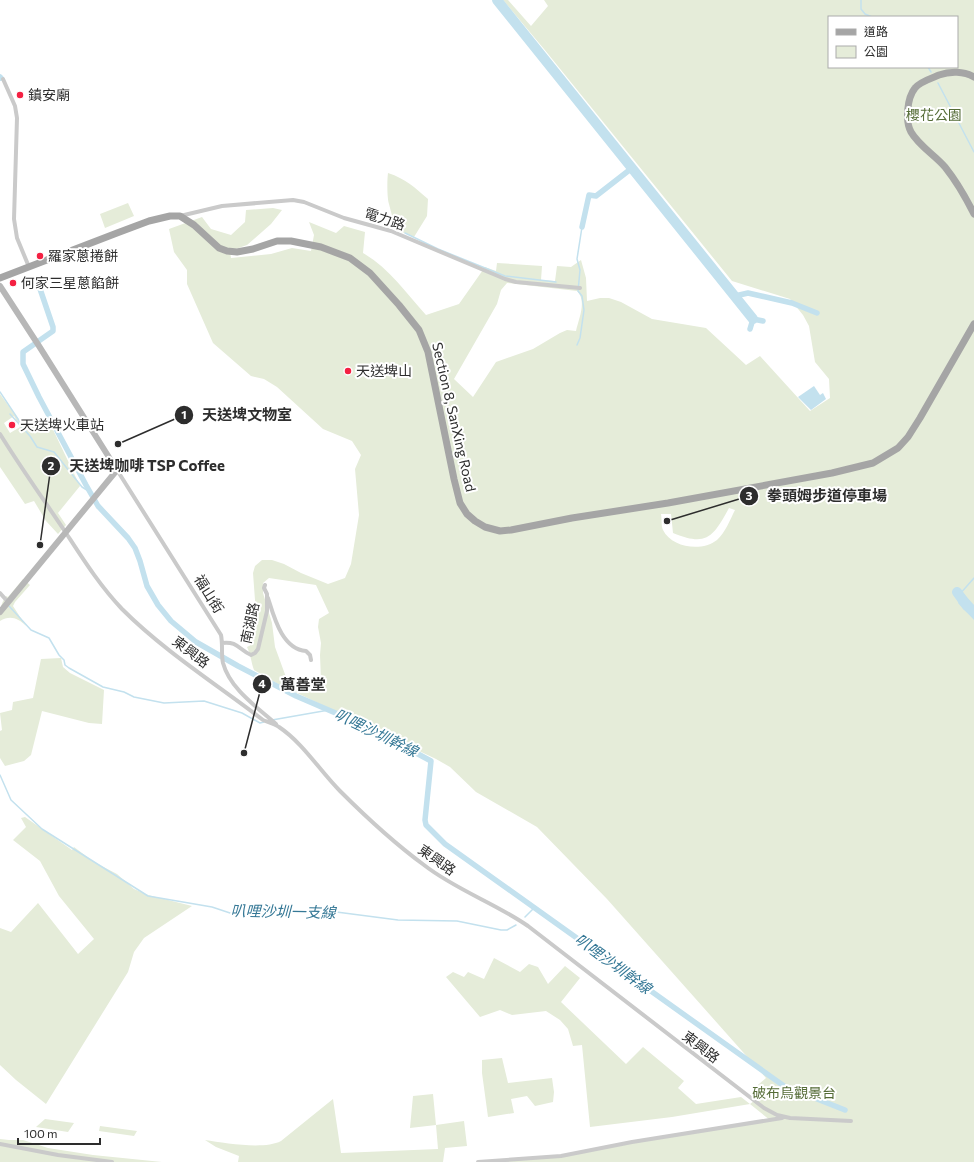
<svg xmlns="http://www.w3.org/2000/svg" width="974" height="1162" font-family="Commissioner,'Noto Sans TC',sans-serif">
<rect width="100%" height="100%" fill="#fff"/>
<path fill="#e5ecd9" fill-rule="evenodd" d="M 503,0 L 508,0 L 531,26 L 548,6 L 544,0 L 974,0 L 974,1162 L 495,1162 L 558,1155 L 771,1121 L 750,1104 L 672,1117 L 590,1127 L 582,1045 L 573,1046 L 568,1029 L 560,1020 L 546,1011 L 512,1015 L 500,1010 L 480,1017 L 446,977 L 453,972 L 464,977 L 468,972 L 484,979 L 494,958 L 520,972 L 529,964 L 538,967 L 548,984 L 565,966 L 580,978 L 561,1002 L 626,1064 L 643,1047 L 684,1081 L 678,1088 L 696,1104 L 741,1097 L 750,1104 L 763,1094 L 753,1089 L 766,1078 L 607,899 L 537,827 L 476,792 L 450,767 L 436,759 L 278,684 L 254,670 C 251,662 251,655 247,647 L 251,645 L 253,638 L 255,600 L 253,573 L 255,566 L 262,560 L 272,560 L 284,564 L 301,573 L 328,584 L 345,578 L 351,564 L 359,515 L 355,469 L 361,455 L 352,441 L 323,429 L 277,387 L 264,379 L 251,376 L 213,343 L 187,284 L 187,270 L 174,252 L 169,229 L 202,217 L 211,229 L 231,235 L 245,222 L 246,210 L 273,208 L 282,210 L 271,224 L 247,245 L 230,251 L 231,258 L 271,254 L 292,248 L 311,251 L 314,235 L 309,222 L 336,233 L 344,226 L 365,232 L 363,253 C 389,268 406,293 426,315 L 459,304 L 485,267 L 496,271 L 497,263 L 542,266 L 541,280 L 555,281 L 557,266 L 571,267 L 581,260 L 586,278 L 587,301 L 600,298 L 609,298 L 621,302 L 652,319 L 706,328 L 746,365 L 760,356 L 810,411 L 830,398 L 829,379 L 815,362 L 809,326 L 803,315 L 790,299 L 732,281 L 544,49 ZM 829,17 L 957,17 L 957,67 L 829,67 ZM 507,283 L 577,291 C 587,301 579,318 576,331 L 567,330 L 560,333 L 533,349 L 496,362 L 473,397 L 454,379 L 497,304 L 501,290 ZM 729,508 L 735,510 C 730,520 725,533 717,540 C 702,552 672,548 663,530 C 661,526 662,519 661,514 L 671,514 L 673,533 C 707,547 713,537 729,508 ZM 269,578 L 316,585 L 329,613 L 319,619 L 318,627 L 321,643 L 320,655 L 321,680 L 290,688 L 275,647 L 272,623 L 263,593 L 263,583 Z
M 388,173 C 406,179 414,187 428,199 L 427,216 L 414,237 L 395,229 C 394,221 391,213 389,204 C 387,198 387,180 388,173 Z
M 128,203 L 134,216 L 105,228 L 100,214 Z
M 0,394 L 24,427 L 47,417 L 80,486 L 58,513 L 66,525 L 58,534 L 46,521 L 34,501 L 25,504 L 0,467 ZM 14,416 L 20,427 L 10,433 L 4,423 Z
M 23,579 L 30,585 L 15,602 L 13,606 L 26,626 C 18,618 10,615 0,621 C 0,610 0,605 6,596 L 8,597 Z
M 61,658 L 63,667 L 70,673 L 104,690 L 102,724 L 89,723 L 42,711 L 31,755 L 24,761 L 5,766 L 0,758 L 0,731 L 2,730 L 0,713 L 12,710 L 13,702 L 33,698 L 41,659 Z
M 25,817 L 72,850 L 74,847 L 94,862 L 117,874 L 134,889 L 148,895 L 192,906 L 144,938 L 134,952 L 128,972 L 46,1104 L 16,1080 L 0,1065 L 0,928 L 11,932 L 38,903 L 78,954 L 94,939 L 59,896 L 40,861 L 13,840 L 26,827 L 21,818 Z
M 502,1058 L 508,1083 L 552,1078 L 554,1092 L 553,1102 L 535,1106 L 527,1096 L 511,1099 L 514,1113 L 488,1117 L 482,1073 L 482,1060 Z
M 433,1094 L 436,1125 L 464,1121 L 467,1146 L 445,1148 L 443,1162 L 238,1162 L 239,1156 L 216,1147 L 205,1140 C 225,1143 264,1150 281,1141 L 333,1099 L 341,1153 L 438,1149 L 436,1125 L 410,1128 L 413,1096 Z
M 45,1119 L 74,1123 L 68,1132 L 36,1127 Z
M 100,1126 L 137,1131 L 134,1136 L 99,1131 Z
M 0,1139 L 9,1140 L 23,1140 L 48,1148 L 93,1155 L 162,1162 L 0,1162 Z"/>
<path fill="#c3e1ee" d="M 814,386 L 820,395 L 823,393 L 826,399 L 811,410 L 798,397 Z
M 964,594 L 974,605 L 974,620 L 958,603 Z"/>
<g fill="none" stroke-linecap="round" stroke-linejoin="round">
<path stroke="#c3e1ee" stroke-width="1.5" d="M 861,0 L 861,9 L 865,14 L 872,17
M 928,67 L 931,72
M 938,83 L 974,152
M 405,233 L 438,249 L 505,276 L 556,282
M 577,345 L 580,338 L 584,310 L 582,296 L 578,291 L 580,270 L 577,259 L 582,227
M 0,392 L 26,431
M 10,414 L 30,436 L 37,447 L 54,452 L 82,487 L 90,492
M 959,595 L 974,578
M 9,606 L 31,630 L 49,638 L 59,655 L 64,660 L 65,665 L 69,668 L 103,687 L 124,692 L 134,697 L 164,703 L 204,701 L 242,713 L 260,723 L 264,722
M 272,720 L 329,710
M 0,775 L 11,800 L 42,829 L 148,896 L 212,907 L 230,913 L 277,910 L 321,910 L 398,920 L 457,921 L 501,930 L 507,930 L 516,925
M 525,917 L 534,908"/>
<path stroke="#c3e1ee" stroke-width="5.5" d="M 0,77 L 1,78
M 582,227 L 589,195 L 596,196 L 632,168
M 37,280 L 53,327 L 53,331 L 23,352 L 23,364 L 39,397 L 86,485 L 98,506 L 128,538 L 135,548 L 140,561 L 147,586 L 158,605 L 171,621 L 196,642 L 238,666 L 296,696 L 368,727 L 431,761 L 425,820 L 426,825 L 445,844 L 784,1086 L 845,1110
M 735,296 L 748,293 L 792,303 L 817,313
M 753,319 L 763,321
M 750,329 L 753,319"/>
<path stroke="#c3e1ee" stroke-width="10" d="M 497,0 L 753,319
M 957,592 L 967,606 L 974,612"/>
<path stroke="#cacaca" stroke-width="4" d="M 3,79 L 15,106 L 17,118 L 14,219 L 17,238 L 29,267
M 180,216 L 222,206 L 293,200 L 304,202 L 344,218 L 391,231 L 505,279 L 516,282 L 580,288
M 0,434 C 21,468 44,500 66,533 C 83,559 100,586 122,609 C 164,651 216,684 263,720 C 268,722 275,724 279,727 C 303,743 320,771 340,791 C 366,817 394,843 424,865 C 456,890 495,903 528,926 L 764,1108 L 777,1115 L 790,1118 L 851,1121
M 117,470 L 221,635 C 223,645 221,654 223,663 C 230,689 257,707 276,724
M 0,593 L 8,602
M 268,598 C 274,617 282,649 306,651 L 310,655 L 311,660
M 222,643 C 238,641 239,650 251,655 L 255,653 L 258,649 L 267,611 L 267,594 L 264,588 L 265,585
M 0,1144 L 58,1155 L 112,1162
M 478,1162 L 561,1156 L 632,1142 L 782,1118"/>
<path stroke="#b7b7b7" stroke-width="6" d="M 0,286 L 39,346 L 117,470 L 0,612"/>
<path stroke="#a5a5a5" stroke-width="7" d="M 974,77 C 964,71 950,71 939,75 C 932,78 919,82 915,88 C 907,98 905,121 911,132 C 919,146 935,155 945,167 C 957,182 966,198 974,214
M 0,278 L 117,233 L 149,221 L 170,216 L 180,216 L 194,225 L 219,248 L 227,251 L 237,252 L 253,249 L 277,241 L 291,241 L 321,247 L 350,258 L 370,273 L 399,305 L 419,330 L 428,352 L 454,479 L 460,503 L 467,514 L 475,521 L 485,527 L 500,531 L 511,530 L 572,518 L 668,503 L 832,473 L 873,463 L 898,448 L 908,437 L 920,418 L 974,324"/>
</g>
<g fill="#f42042" stroke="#fff" stroke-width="1.5">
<circle cx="20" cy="95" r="4"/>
<circle cx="40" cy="256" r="4"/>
<circle cx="13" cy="283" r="4"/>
<circle cx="348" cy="371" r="4"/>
<circle cx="12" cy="425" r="4"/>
</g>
<g text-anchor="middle" stroke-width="4" stroke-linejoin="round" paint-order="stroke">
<g font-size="14" fill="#2d2d2d" stroke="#fff" text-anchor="start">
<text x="28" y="100">鎮安廟</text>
<text x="48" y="261">羅家蔥捲餅</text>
<text x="21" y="288">何家三星蔥餡餅</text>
<text x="356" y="376">天送埤山</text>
<text x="20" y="430">天送埤火車站</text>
</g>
<g font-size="14" fill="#556c37" stroke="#fff">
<text x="934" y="120">櫻花公園</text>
<text x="794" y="1098">破布烏觀景台</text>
</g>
<g font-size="14" fill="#2d2d2d" stroke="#fff">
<text transform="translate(385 219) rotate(18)" y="5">電力路</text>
<text transform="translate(454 417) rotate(77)" y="5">Section 8, SanXing Road</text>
<text transform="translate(209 594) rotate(58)" y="5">福山街</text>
<text transform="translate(250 623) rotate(-78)" y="5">南湖路</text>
<text transform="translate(191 652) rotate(37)" y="5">東興路</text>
<text transform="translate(437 860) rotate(35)" y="5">東興路</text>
<text transform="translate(701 1047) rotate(37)" y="5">東興路</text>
</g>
<g font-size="15" font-style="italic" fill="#357896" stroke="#fff">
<text transform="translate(376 733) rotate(26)" y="5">叭哩沙圳幹線</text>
<text transform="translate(283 912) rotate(1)" y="5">叭哩沙圳一支線</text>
<text transform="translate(613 964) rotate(36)" y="5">叭哩沙圳幹線</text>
</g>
</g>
<path fill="none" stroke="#2d2d2d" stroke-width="1.5" d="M118 444L184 415M40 545L51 466M667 521L749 496M244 753L262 684"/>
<g fill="#2d2d2d" stroke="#fff" stroke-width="1.5">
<circle cx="118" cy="444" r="4"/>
<circle cx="40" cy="545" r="4"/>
<circle cx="667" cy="521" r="4"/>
<circle cx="244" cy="753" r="4"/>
<circle cx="184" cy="415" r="10"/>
<circle cx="51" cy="466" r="10"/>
<circle cx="749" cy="496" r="10"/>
<circle cx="262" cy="684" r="10"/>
</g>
<g font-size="12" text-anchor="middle" font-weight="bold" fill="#fff">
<text x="184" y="419">1</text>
<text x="51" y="470">2</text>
<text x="749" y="500">3</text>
<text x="262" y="688">4</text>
</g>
<g font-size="15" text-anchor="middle" font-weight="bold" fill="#2d2d2d" stroke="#fff" stroke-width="4" stroke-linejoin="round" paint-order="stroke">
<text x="247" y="420">天送埤文物室</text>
<text x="147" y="471">天送埤咖啡 TSP Coffee</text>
<text x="827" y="501">拳頭姆步道停車場</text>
<text x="303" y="690">萬善堂</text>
</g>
<rect x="828" y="16" width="130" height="52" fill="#ffffff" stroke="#ababab"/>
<rect x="836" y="29" width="20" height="6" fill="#a5a5a5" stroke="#ababab"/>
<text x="864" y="36" font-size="12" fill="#2d2d2d">道路</text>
<rect x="836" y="46" width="20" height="12" fill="#e5ecd9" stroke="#ababab"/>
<text x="864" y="56" font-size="12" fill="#2d2d2d">公園</text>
<path d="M18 1138v6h82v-6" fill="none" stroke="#2d2d2d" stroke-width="2"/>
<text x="24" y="1138" font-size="12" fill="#2d2d2d" stroke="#ffffff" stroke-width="3" paint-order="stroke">100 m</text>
</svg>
